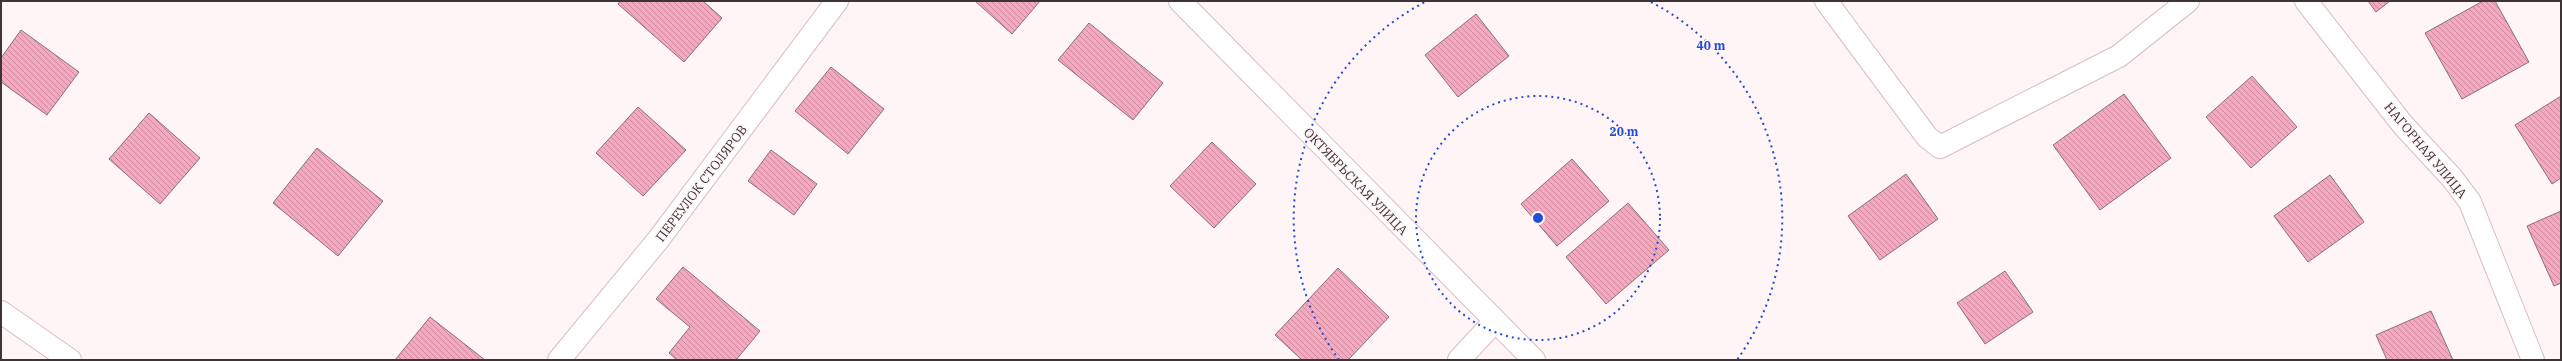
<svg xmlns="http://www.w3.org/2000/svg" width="2562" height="361" font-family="'IBM Plex Serif',serif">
<defs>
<pattern id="building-back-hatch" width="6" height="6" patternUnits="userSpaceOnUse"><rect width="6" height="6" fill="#f6a8be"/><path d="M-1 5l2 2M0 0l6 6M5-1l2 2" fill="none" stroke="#c98a9b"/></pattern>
</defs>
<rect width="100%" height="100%" fill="#fff4f6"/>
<path fill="url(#building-back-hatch)" stroke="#887177" d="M 620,1 L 703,1 L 722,18 L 684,62 L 618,4 Z
M 975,1 L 1040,1 L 1012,34 Z
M 2368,1 L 2390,1 L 2376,12 Z
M 2483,1 L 2495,1 L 2529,62 L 2462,99 L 2425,33 Z
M 1476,14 L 1509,56 L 1458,97 L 1425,55 Z
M 1089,23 L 1163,83 L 1133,120 L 1058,60 Z
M 21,30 L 79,72 L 47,115 L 1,82 L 1,58 Z
M 831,67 L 884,109 L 848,154 L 795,111 Z
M 2252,76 L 2297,127 L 2251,168 L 2206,117 Z
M 2124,94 L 2171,158 L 2100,210 L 2053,145 Z
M 2561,96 L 2561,178 L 2552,184 L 2515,125 Z
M 638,107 L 686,150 L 643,196 L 596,153 Z
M 149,113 L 200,158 L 160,204 L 109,159 Z
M 1212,142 L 1256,184 L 1214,228 L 1170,186 Z
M 317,148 L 383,201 L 338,256 L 273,203 Z
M 771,150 L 817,184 L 794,215 L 748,181 Z
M 1572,159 L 1609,201 L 1557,246 L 1521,204 Z
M 1906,174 L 1938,219 L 1880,260 L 1848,216 Z
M 2330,175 L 2364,222 L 2308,262 L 2274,216 Z
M 1628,203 L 1669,250 L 1606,304 L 1566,257 Z
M 2561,211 L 2561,283 L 2554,286 L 2527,226 Z
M 683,267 L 760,331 L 736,360 L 677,360 L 669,353 L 690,327 L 656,299 Z
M 1338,268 L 1389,317 L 1348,360 L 1302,360 L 1275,335 Z
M 2005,271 L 2033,312 L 1985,344 L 1957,303 Z
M 2431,311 L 2453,360 L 2387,360 L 2376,335 Z
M 430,317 L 485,360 L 395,360 Z"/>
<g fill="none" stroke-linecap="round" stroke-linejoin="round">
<defs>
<path id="lane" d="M 1826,1 L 1927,137 L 1940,147 L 2119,56 L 2188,1
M 1459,360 L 1494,322"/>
<path id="street" d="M 1180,1 L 1534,360
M 2306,1 L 2403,125 L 2452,178 L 2470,202 L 2533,360
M 559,360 L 658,240 L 837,1"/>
<path id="secondary" d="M 1,312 L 70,360"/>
</defs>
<use href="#lane" stroke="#d8bec5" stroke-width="24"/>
<use href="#street" stroke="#d8bec5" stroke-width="24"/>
<use href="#secondary" stroke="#d8bec5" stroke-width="24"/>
<use href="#lane" stroke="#fff" stroke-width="22"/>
<use href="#street" stroke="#fff" stroke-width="22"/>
<use href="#secondary" stroke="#fff" stroke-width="22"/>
</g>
<g fill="none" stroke="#1d4ed8" stroke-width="2" stroke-dasharray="2 4">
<circle cx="1538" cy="218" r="122"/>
<path d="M1339 360A244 244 0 0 1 1425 2M1651 2A244 244 0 0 1 1737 360"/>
</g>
<g text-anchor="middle" stroke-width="3" stroke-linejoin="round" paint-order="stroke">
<g font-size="13" fill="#3e3436" stroke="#fff4f6">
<text transform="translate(2426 150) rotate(50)" y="5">НАГОРНАЯ УЛИЦА</text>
<text transform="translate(1356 181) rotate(46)" y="5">ОКТЯБРЬСКАЯ УЛИЦА</text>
<text transform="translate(701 183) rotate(-53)" y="5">ПЕРЕУЛОК СТОЛЯРОВ</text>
</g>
</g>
<circle cx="1538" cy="218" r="6" fill="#1d4ed8" stroke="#fff4f6" stroke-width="2"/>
<g font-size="12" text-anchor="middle" font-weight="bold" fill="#1d4ed8" stroke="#fff4f6" stroke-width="3" stroke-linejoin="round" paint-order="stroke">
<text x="1711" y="50">40 m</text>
<text x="1624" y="136">20 m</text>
</g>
<rect width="2562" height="361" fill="none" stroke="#3e3436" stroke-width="4"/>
</svg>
